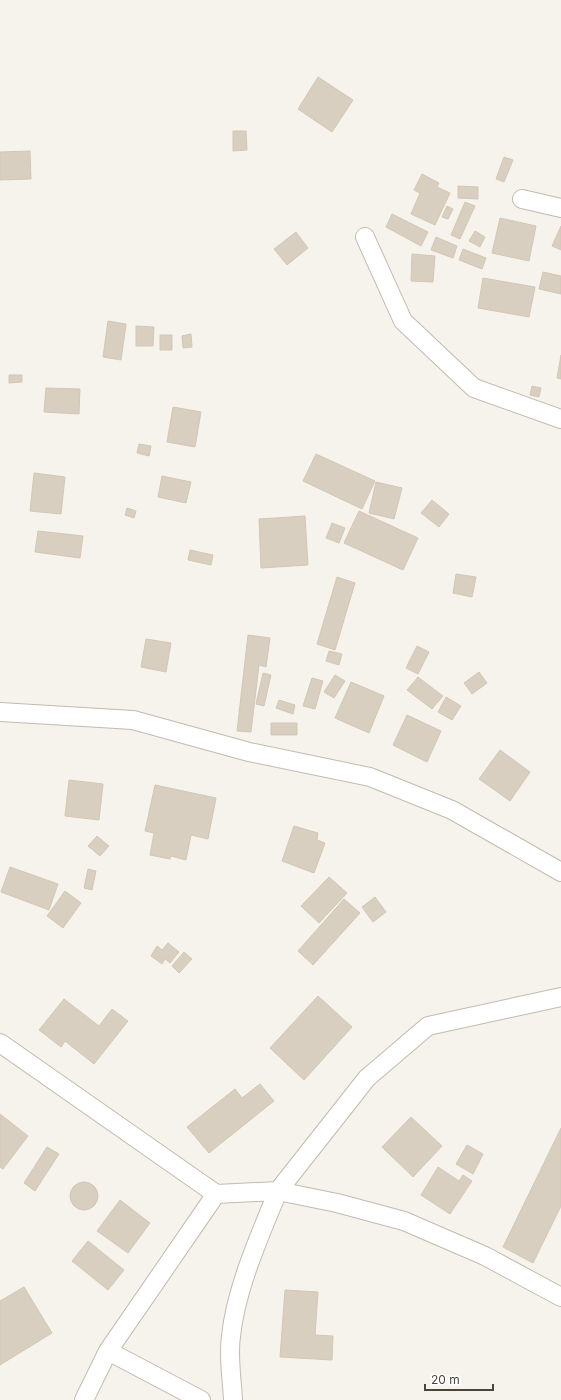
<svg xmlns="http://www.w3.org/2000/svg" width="561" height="1400" font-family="Inter,sans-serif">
<rect width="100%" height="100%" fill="#f6f3ec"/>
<path fill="#d8cfc1" stroke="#d3c7b4" d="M 318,77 L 353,100 L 332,132 L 298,109 Z
M 233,131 L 246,131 L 247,150 L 233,151 Z
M 30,151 L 31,179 L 0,180 L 0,152 Z
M 504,157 L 513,160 L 504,182 L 496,179 Z
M 422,174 L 439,183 L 437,187 L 450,193 L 435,225 L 411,214 L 420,193 L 414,190 Z
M 458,186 L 478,187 L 478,199 L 458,198 Z
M 465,202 L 475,206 L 460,239 L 451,235 Z
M 447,206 L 453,209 L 448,219 L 442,217 Z
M 392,214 L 428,232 L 421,246 L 386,227 Z
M 500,218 L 536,226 L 529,261 L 492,253 Z
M 561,226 L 561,250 L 552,246 Z
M 475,231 L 485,237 L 480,247 L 469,241 Z
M 296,232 L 308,248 L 287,265 L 274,249 Z
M 436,237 L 457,246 L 453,258 L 431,250 Z
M 463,249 L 486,258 L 482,269 L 459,260 Z
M 412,254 L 435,256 L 433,282 L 411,281 Z
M 543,272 L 561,276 L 561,294 L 539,289 Z
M 483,278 L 535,287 L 529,317 L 478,308 Z
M 108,321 L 126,324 L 121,360 L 103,357 Z
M 136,326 L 154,327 L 153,346 L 136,346 Z
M 191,334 L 192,347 L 183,348 L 182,336 Z
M 160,335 L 172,335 L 172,350 L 160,350 Z
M 561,355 L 561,379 L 557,378 Z
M 9,375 L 22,375 L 22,382 L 9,383 Z
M 532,386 L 541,388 L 539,397 L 530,395 Z
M 46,388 L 80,389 L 79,414 L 44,412 Z
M 173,407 L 201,412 L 195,447 L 167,442 Z
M 139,444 L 151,446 L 149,456 L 137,453 Z
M 316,454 L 375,481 L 362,509 L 303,481 Z
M 34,473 L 65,477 L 61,514 L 30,511 Z
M 162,476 L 191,482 L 186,503 L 158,497 Z
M 376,482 L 402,488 L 394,519 L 369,513 Z
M 432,500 L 449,514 L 439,527 L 421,513 Z
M 127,508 L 136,511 L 134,518 L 125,515 Z
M 359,511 L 418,538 L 403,570 L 344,543 Z
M 305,516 L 308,565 L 261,568 L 259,519 Z
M 332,523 L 345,528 L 339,543 L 326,538 Z
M 38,531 L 83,536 L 80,558 L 35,552 Z
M 190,550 L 213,555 L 211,565 L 188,560 Z
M 456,574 L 476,577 L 472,597 L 453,593 Z
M 337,577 L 355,583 L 335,650 L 317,644 Z
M 248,635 L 270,638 L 266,667 L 259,665 L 251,732 L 237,731 Z
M 146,639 L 171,643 L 166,672 L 141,667 Z
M 417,646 L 429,652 L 418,674 L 406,668 Z
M 329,651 L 342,654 L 339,665 L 326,661 Z
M 479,672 L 487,683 L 472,694 L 464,683 Z
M 263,673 L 271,675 L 264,706 L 256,704 Z
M 335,675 L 345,681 L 334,698 L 324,692 Z
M 418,677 L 443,696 L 432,709 L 407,690 Z
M 312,678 L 323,681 L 315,709 L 303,706 Z
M 351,682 L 384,696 L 369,733 L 335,718 Z
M 446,697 L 461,706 L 452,720 L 438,712 Z
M 279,700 L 295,705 L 293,714 L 276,708 Z
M 407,715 L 441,731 L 427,762 L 393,745 Z
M 271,723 L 297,723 L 297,735 L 271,735 Z
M 500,750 L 530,772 L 510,801 L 479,779 Z
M 69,780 L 103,784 L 99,820 L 65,816 Z
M 155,785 L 216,798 L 208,839 L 191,835 L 186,860 L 171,856 L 170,859 L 150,855 L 154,833 L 145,831 Z
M 294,826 L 318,833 L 317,840 L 325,843 L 314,873 L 282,861 Z
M 97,836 L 109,846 L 100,856 L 88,846 Z
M 10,867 L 58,884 L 49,910 L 1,892 Z
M 88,869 L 96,871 L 92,890 L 84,888 Z
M 329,877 L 347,893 L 319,923 L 301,906 Z
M 65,891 L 81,903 L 63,928 L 47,916 Z
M 375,897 L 386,912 L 373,922 L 362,907 Z
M 344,899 L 360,913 L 313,965 L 298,951 Z
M 168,943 L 179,952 L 170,963 L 165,959 L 162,964 L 151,956 L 157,946 L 162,950 Z
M 184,952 L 192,959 L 179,973 L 172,966 Z
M 318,996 L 352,1027 L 304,1080 L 270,1048 Z
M 64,999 L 99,1026 L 112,1009 L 128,1021 L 94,1064 L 65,1041 L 61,1047 L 39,1030 Z
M 260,1084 L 274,1101 L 209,1153 L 187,1127 L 235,1089 L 242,1098 Z
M 0,1114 L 28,1136 L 3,1169 L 0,1167 Z
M 411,1117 L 442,1146 L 413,1177 L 382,1147 Z
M 561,1128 L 561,1206 L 533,1263 L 503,1247 Z
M 467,1145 L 483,1154 L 473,1174 L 456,1164 Z
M 47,1147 L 59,1154 L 35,1191 L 24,1183 Z
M 438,1167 L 459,1181 L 463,1175 L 472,1181 L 450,1214 L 421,1195 Z
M70 1196a14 14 0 1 1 28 0a14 14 0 1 1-28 0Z
M 120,1200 L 150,1223 L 128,1253 L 97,1231 Z
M 88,1241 L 124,1270 L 108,1290 L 72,1261 Z
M 24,1287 L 52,1333 L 0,1365 L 0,1301 Z
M 285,1290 L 318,1292 L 315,1335 L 333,1336 L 332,1360 L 280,1357 Z"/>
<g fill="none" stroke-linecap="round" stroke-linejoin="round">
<defs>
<path id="street" d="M 522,199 L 561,208
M 365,237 L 403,321 L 474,388 L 561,419
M 0,712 L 133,720 L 249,752 L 370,777 L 452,810 L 561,872
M 0,1043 L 216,1194
M 108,1351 L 201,1400
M 84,1400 L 108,1351 L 216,1194 L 278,1191 L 367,1078 L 428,1026 L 561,997
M 233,1400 C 232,1379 228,1357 231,1336 C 236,1288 260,1235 278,1191 L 337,1203 L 404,1221 L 485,1256 L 561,1297"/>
</defs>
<use href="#street" stroke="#c2bbae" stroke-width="20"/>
<use href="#street" stroke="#fff" stroke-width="18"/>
</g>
<path d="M425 1384v6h68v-6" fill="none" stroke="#4b4439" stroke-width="2"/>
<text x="431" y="1384" font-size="12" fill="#4b4439" stroke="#ffffff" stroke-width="3" paint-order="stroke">20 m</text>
</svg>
